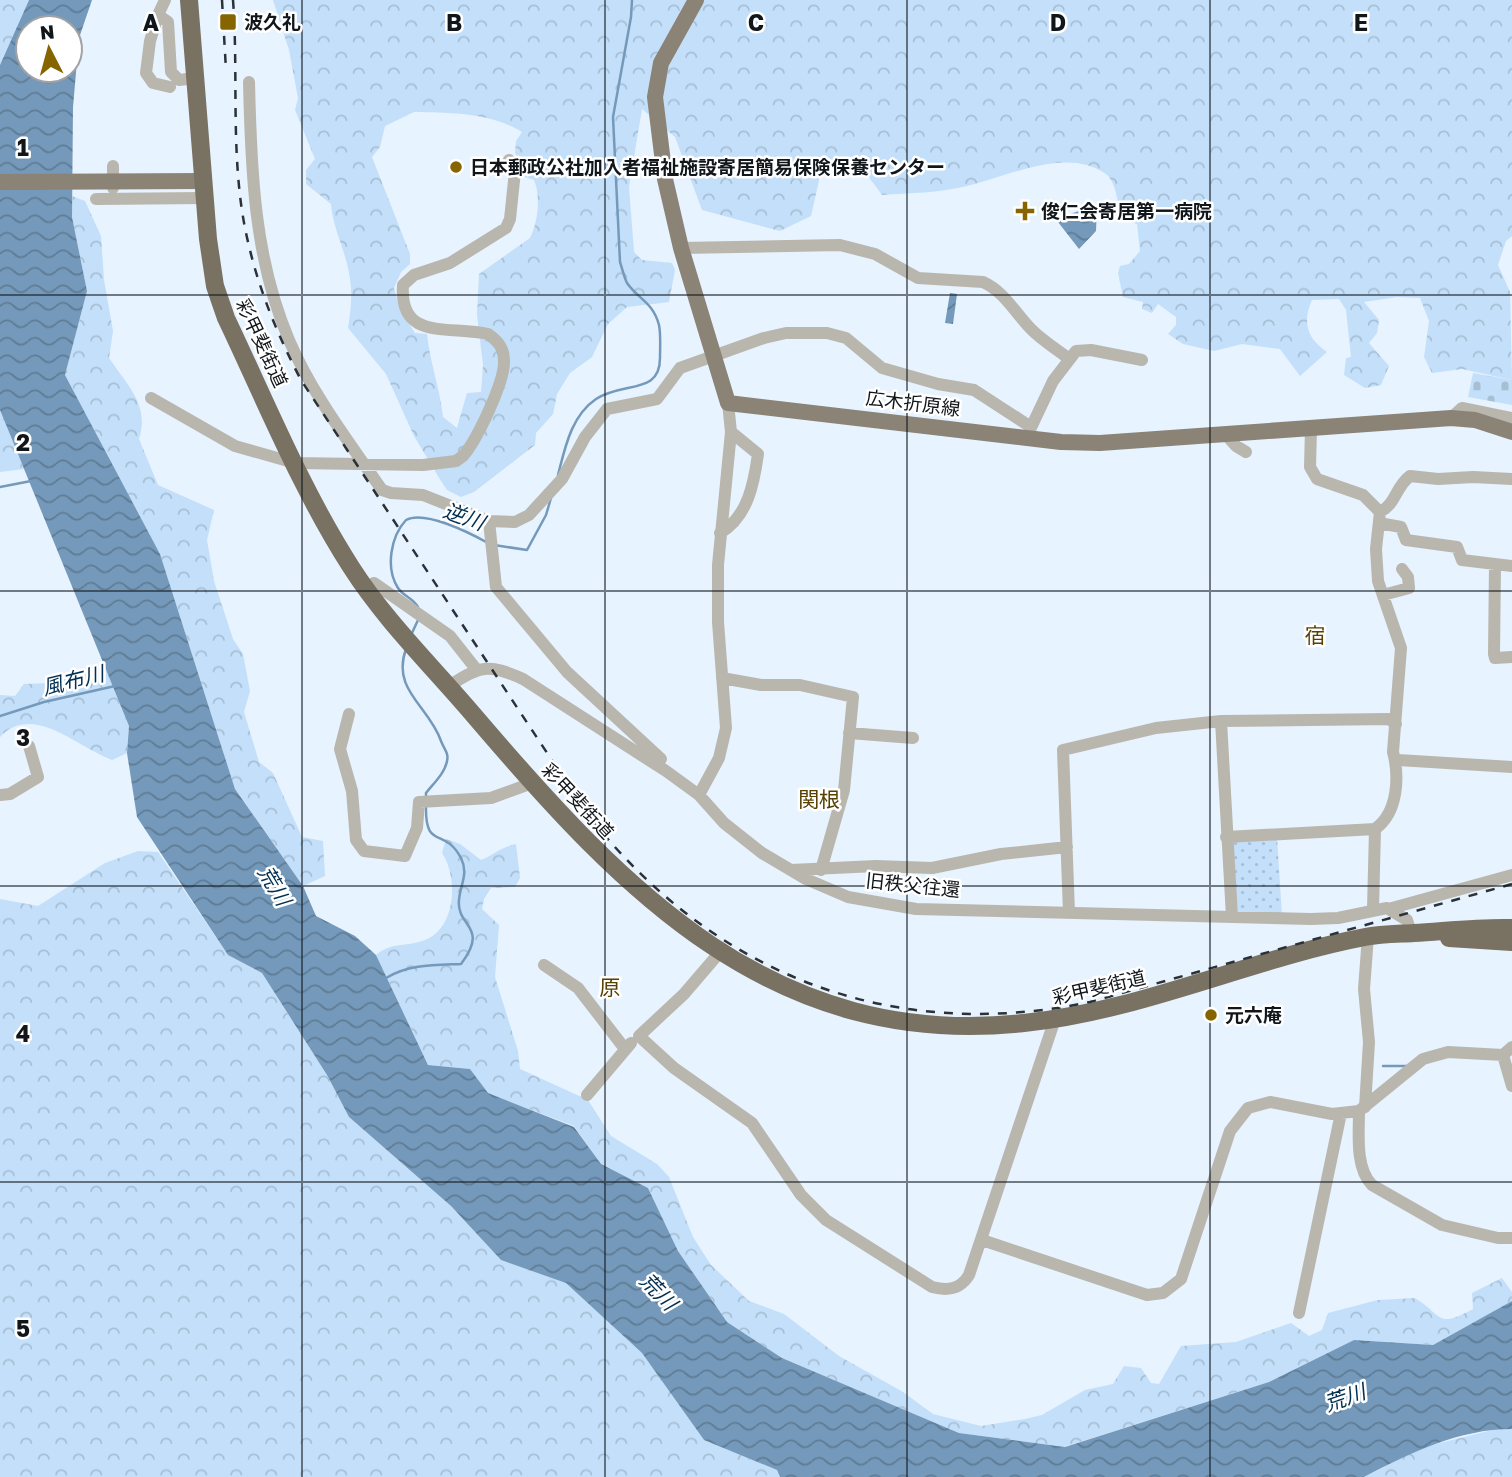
<svg xmlns="http://www.w3.org/2000/svg" width="1512" height="1477" font-family="'Golos Text','Noto Sans JP',sans-serif">
<defs>
<pattern id="forest-crowns" width="20" height="18" patternUnits="userSpaceOnUse" patternTransform="scale(1.75)"><rect width="20" height="18" fill="#c3dff9"/><path d="M2 6a3 3 0 1 1 6 0M12 15a3 3 0 1 1 6 0" fill="none" stroke="#a6bfd5"/></pattern>
<pattern id="cemetery-stones" width="16" height="16" patternUnits="userSpaceOnUse" patternTransform="scale(1.75)"><rect width="16" height="16" fill="#c3dff9"/><path d="M2 7V4a2 2 0 0 1 4 0v3zM10 15v-3a2 2 0 0 1 4 0v3z" fill="#a6bfd5"/></pattern>
<pattern id="park-dots" width="8" height="8" patternUnits="userSpaceOnUse" patternTransform="scale(1.75)"><rect width="8" height="8" fill="#c3dff9"/><path d="M2 2h.1M6 6h.1" fill="none" stroke="#a6bfd5" stroke-width="1.8" stroke-linecap="round"/></pattern>
<pattern id="water-waves" width="16" height="10" patternUnits="userSpaceOnUse" patternTransform="scale(1.75)"><rect width="16" height="10" fill="#7599ba"/><path d="M0 5q4-4 8 0t8 0" fill="none" stroke="#5f7c96"/></pattern>
</defs>
<rect width="100%" height="100%" fill="#e7f3ff"/>
<path fill="url(#forest-crowns)" fill-rule="evenodd" d="M 0,0 L 29,0 L 0,65 Z
M 273,0 L 1512,0 L 1512,236 L 1506,241 L 1498,265 L 1510,292 L 1512,380 L 1462,369 L 1432,373 L 1424,357 L 1429,321 L 1420,298 L 1397,297 L 1364,302 L 1379,320 L 1377,333 L 1369,343 L 1389,366 L 1381,385 L 1365,388 L 1344,375 L 1346,358 L 1351,357 L 1346,310 L 1339,299 L 1312,300 C 1302,322 1307,339 1327,352 L 1300,376 L 1280,349 L 1242,344 L 1214,351 L 1183,344 L 1168,334 L 1176,325 L 1176,317 L 1158,304 L 1152,313 L 1142,309 L 1143,302 L 1123,297 L 1118,273 L 1120,266 L 1129,264 L 1140,251 L 1137,224 L 1121,219 C 1118,206 1117,183 1106,174 C 1066,146 1007,177 967,186 C 939,193 910,193 882,195 L 857,161 L 820,176 L 811,216 L 780,231 L 702,210 L 675,137 L 642,109 L 629,187 L 634,252 L 642,260 L 672,263 L 675,270 L 669,302 L 627,307 L 608,324 L 592,357 L 570,373 L 557,394 L 553,414 L 536,433 L 535,445 L 474,492 L 461,497 L 447,490 L 441,481 L 414,436 L 386,374 L 348,328 C 351,309 353,292 349,273 C 345,249 333,229 331,204 L 306,184 L 306,170 L 315,159 L 295,110 L 298,98 L 289,50 ZM 414,112 C 451,113 489,112 522,132 L 516,141 L 515,153 L 524,167 L 525,177 L 534,180 C 541,196 538,222 530,238 L 479,274 L 477,315 L 483,365 L 481,392 L 467,393 L 457,428 L 443,417 C 440,389 430,363 427,334 L 415,333 L 400,310 L 394,288 L 401,272 L 410,264 L 410,254 L 372,157 L 380,147 L 385,126 Z
M 72,196 L 85,201 L 101,236 L 104,280 L 113,331 L 109,358 C 127,385 150,405 139,439 L 158,485 L 214,510 L 207,540 L 214,581 L 233,639 L 243,654 L 250,691 L 244,712 L 259,762 L 273,773 L 302,837 L 323,841 L 325,876 L 303,886 L 235,789 L 160,554 L 65,375 L 87,291 L 72,217 Z
M 0,410 L 24,469 L 0,472 Z
M 104,664 L 129,726 L 127,753 L 112,760 C 78,748 33,702 0,737 L 0,695 L 15,696 L 24,684 L 55,683 L 60,675 Z
M 446,839 L 460,844 L 481,860 C 494,855 501,847 516,844 L 520,878 L 515,887 L 491,888 L 484,899 L 482,909 L 499,925 L 495,977 L 518,1051 L 520,1069 L 588,1100 L 611,1136 L 657,1164 L 669,1177 L 693,1237 L 711,1265 L 749,1301 L 784,1314 L 839,1356 L 903,1392 L 933,1414 L 981,1426 L 1025,1419 L 1042,1415 L 1085,1390 L 1113,1384 L 1124,1366 L 1141,1368 L 1151,1383 L 1159,1384 L 1181,1346 L 1236,1342 L 1291,1323 L 1309,1336 L 1322,1330 L 1328,1313 L 1378,1300 L 1415,1298 C 1444,1316 1436,1329 1473,1309 L 1472,1293 L 1502,1278 L 1512,1292 L 1512,1301 L 1433,1345 L 1354,1340 L 1269,1382 L 1064,1447 L 959,1433 L 782,1358 L 727,1322 L 678,1251 L 648,1188 L 601,1164 L 574,1126 L 487,1093 L 470,1069 L 428,1065 L 376,955 C 391,942 404,947 422,941 C 456,931 459,878 442,853 Z
M 138,851 L 158,852 L 228,955 L 262,973 L 327,1075 L 349,1117 L 451,1206 L 501,1260 L 566,1282 L 642,1353 L 704,1440 L 777,1470 L 780,1477 L 0,1477 L 0,899 L 38,906 L 105,863 Z
M 1496,1429 L 1512,1429 L 1512,1477 L 1364,1477 L 1424,1447 Z"/>
<path fill="url(#cemetery-stones)" d="M 1473,373 L 1512,380 L 1512,405 L 1468,397 Z"/>
<path fill="url(#park-dots)" d="M 1277,837 L 1282,916 L 1234,913 L 1229,840 Z"/>
<path fill="url(#water-waves)" fill-rule="evenodd" d="M 29,0 L 92,0 L 79,38 L 73,107 L 72,217 L 87,291 L 65,375 L 160,554 L 235,789 L 303,886 L 316,916 L 355,936 L 376,955 L 428,1065 L 470,1069 L 488,1093 L 574,1127 L 601,1164 L 648,1188 L 678,1251 L 727,1322 L 782,1358 L 959,1433 L 1065,1447 L 1269,1382 L 1354,1340 L 1433,1345 L 1512,1301 L 1512,1429 C 1459,1429 1410,1453 1364,1477 L 780,1477 L 777,1470 L 704,1440 L 642,1353 L 566,1283 L 501,1260 L 451,1206 L 349,1117 L 327,1075 L 262,973 L 228,955 L 137,817 L 127,753 L 129,726 L 0,410 L 0,65 ZM 28,28 L 70,28 L 70,70 L 28,70 Z
M 1097,205 L 1096,231 L 1079,249 L 1058,222 L 1067,215 Z
M 950,293 L 957,294 L 953,324 L 945,323 Z"/>
<g fill="none" stroke-linecap="round" stroke-linejoin="round">
<path stroke="#7599ba" stroke-width="2.5" d="M 558,475 C 565,448 571,416 596,399 C 624,381 660,395 660,358 C 660,347 661,335 659,325 C 653,302 638,299 627,283 C 624,277 622,268 620,262 L 613,117 L 631,17 L 632,0
M 0,487 L 31,481
M 494,545 L 527,550 L 546,515 L 551,498
M 418,607 C 413,598 403,596 398,588 C 385,568 391,536 406,520 C 425,510 470,533 488,543
M 412,633 L 418,620
M 406,649 C 391,690 429,706 441,741 C 444,749 449,753 447,761 C 445,773 433,784 426,793 L 426,799
M 0,716 L 44,702 L 115,686
M 386,978 C 409,964 435,965 461,964 C 490,926 456,927 459,900 C 460,885 469,874 461,858 C 444,826 425,851 426,806
M 1383,1066 L 1408,1066"/>
<path stroke="#b9b6ae" stroke-width="12" d="M 165,0 L 158,15 L 168,22 L 171,72 L 179,80 L 196,78
M 158,15 L 150,41 L 146,73 L 153,83 L 170,87
M 249,82 C 251,170 254,258 289,340 C 312,394 349,442 382,490 L 391,493 L 423,495 L 489,521 L 496,587 L 567,672 L 661,759
M 113,188 L 113,166
M 96,199 L 204,198
M 681,248 L 840,245 L 875,254 L 918,278 L 983,282 C 1005,292 1015,313 1032,330 C 1042,340 1056,349 1068,358
M 151,398 L 235,446 L 295,463 L 423,465 L 456,461 L 463,456 C 477,440 505,381 504,361 C 504,348 498,341 488,334 C 450,325 399,342 403,285 L 414,275 L 450,263 L 506,228 L 510,219 L 515,171 L 514,164 L 509,160
M 1451,418 L 1462,408 L 1512,418
M 1311,429 L 1310,467 L 1317,479 L 1363,495 L 1380,512
M 1028,434 L 1053,381 L 1076,351 L 1091,350 L 1142,360
M 1227,436 L 1236,446 L 1246,452
M 1380,512 C 1396,504 1396,486 1410,476 L 1438,479 L 1473,477 L 1512,479
M 489,521 L 515,522 L 529,515 L 562,479 L 585,437 L 607,409 L 657,399 L 680,368 L 764,338 L 786,333 L 827,333 L 846,338 L 882,368 L 938,384 L 974,390 L 1031,427
M 1379,523 L 1401,527 L 1406,540 L 1457,547 L 1462,560 L 1512,566
M 720,533 C 748,517 754,483 758,454 L 731,432
M 1495,564 L 1494,654 L 1495,658 L 1512,657
M 374,583 L 450,636 L 476,669
M 1383,595 L 1409,588 L 1408,577 L 1402,569
M 722,678 L 761,685 L 800,685 L 853,697 L 844,790 L 821,870
M 449,686 C 480,666 488,663 523,679 L 666,771 L 699,795 L 724,823 L 762,853 L 806,879 L 848,897 L 916,909 L 1311,919 L 1338,918 L 1387,908 L 1407,920 L 1411,933
M 349,714 L 340,749 L 352,791 L 356,840 L 364,851 L 405,856 L 417,828 L 419,802 L 491,798 L 532,783
M 1221,721 L 1232,917
M 849,733 L 913,738
M 1398,760 L 1512,767
M 0,795 L 10,794 L 38,777 L 29,746
M 699,795 L 719,758 L 726,728 L 718,622 L 718,565 L 731,432 L 728,403
M 1226,837 L 1375,829
M 791,870 L 876,866 L 932,868 L 1001,854 L 1067,847
M 1392,908 L 1512,875
M 1373,909 L 1375,829 C 1399,812 1399,775 1393,752 L 1401,648 L 1378,581 L 1376,549 L 1380,512
M 1069,913 L 1063,750 L 1156,728 L 1221,721 L 1389,719 L 1396,724
M 720,952 L 684,994 L 639,1036 L 674,1068 L 752,1123 L 801,1195 L 826,1220 L 932,1287 C 947,1291 960,1290 969,1275 L 1055,1019
M 544,965 L 578,988 L 625,1049
M 1503,1055 L 1512,1086
M 587,1095 L 631,1043
M 1365,1107 L 1369,1042 L 1364,989 L 1368,936
M 1359,1111 C 1359,1133 1355,1168 1372,1185 L 1442,1225 L 1498,1238 L 1512,1238
M 982,1240 L 1147,1295 L 1163,1293 L 1181,1279 L 1230,1131 L 1248,1108 L 1270,1102 L 1332,1114 L 1359,1111 L 1423,1059 L 1448,1052 L 1503,1055 L 1512,1047
M 1299,1313 L 1341,1113"/>
<path stroke="#8a8376" stroke-width="16" d="M 696,0 L 661,63 L 655,97 L 665,179 L 681,248 L 728,403 L 1061,442 L 1100,443 L 1451,418 L 1475,420 L 1512,432
M 0,182 L 203,181"/>
<path stroke="#797162" stroke-width="18" d="M 189,0 L 208,239 L 215,286 L 226,318 C 266,402 301,489 351,567 C 386,622 435,669 477,719 C 624,891 774,1050 1024,1023 C 1141,1011 1250,959 1365,937 C 1381,934 1397,934 1414,933 C 1447,931 1479,927 1512,928
M 1449,938 L 1512,942"/>
<path stroke="#2c3137" stroke-width="2.5" stroke-dasharray="9 9" stroke-linecap="butt" d="M 222,0 L 226,70
M 233,0 C 239,81 229,166 249,246 C 260,293 279,338 301,380 L 588,815 C 713,974 890,1044 1090,1002 L 1512,884"/>
</g>
<path fill="none" stroke="#11161b" stroke-width="2" stroke-opacity="0.55" d="M 302,0 L 302,1477M 605,0 L 605,1477M 907,0 L 907,1477M 1210,0 L 1210,1477M 0,295 L 1512,295M 0,591 L 1512,591M 0,886 L 1512,886M 0,1182 L 1512,1182"/>
<g fill="#866400" stroke="#fff" stroke-width="2.5">
<rect x="219" y="13" width="18" height="18" rx="3.5"/>
<circle cx="456" cy="167" r="7"/>
<path d="M1021.5 200.5h7v7h7v7h-7v7h-7v-7h-7v-7h7z"/>
<circle cx="1211" cy="1015" r="7"/>
</g>
<g text-anchor="middle" stroke-width="5" stroke-linejoin="round" paint-order="stroke">
<g font-size="19" font-weight="bold" fill="#11161b" stroke="#fff" text-anchor="start">
<text x="244" y="29">波久礼</text>
<text x="470" y="174">日本郵政公社加入者福祉施設寄居簡易保険保養センター</text>
<text x="1041" y="218">俊仁会寄居第一病院</text>
<text x="1225" y="1022">元六庵</text>
</g>
<g font-size="19" fill="#11161b" stroke="#fff">
<text transform="translate(262 343) rotate(65)" y="7">彩甲斐街道</text>
<text transform="translate(913 403) rotate(7)" y="7">広木折原線</text>
<text transform="translate(578 801) rotate(47)" y="7">彩甲斐街道</text>
<text transform="translate(913 885) rotate(6)" y="7">旧秩父往還</text>
<text transform="translate(1099 987) rotate(-13)" y="7">彩甲斐街道</text>
</g>
<g font-size="21" font-style="italic" fill="#033051" stroke="#fff">
<text transform="translate(464 517) rotate(20)" y="7">逆川</text>
<text transform="translate(73 681) rotate(-14)" y="7">風布川</text>
<text transform="translate(274 886) rotate(59)" y="7">荒川</text>
<text transform="translate(658 1292) rotate(46)" y="7">荒川</text>
<text transform="translate(1345 1398) rotate(-19)" y="7">荒川</text>
</g>
<g font-size="21" fill="#574000" stroke="#fff">
<text x="1315" y="643">宿</text>
<text x="819" y="807">関根</text>
<text x="610" y="995">原</text>
</g>
</g>
<g font-size="23" text-anchor="middle" font-weight="bold" fill="#11161b" stroke="#fff" stroke-width="5" stroke-linejoin="round" paint-order="stroke">
<text x="151" y="31">A</text>
<text x="454" y="31">B</text>
<text x="756" y="31">C</text>
<text x="1058" y="31">D</text>
<text x="1361" y="31">E</text>
<text x="23" y="156">1</text>
<text x="23" y="451">2</text>
<text x="23" y="746">3</text>
<text x="23" y="1042">4</text>
<text x="23" y="1337">5</text>
</g>
<g transform="translate(49 49) rotate(354)"><circle r="33" fill="#ffffff" stroke="#a0a2a4" stroke-width="2"/>
<path d="M0-5L12 26L0 18L-12 26Z" fill="#866400"/>
<text y="-10" font-size="19" font-weight="bold" text-anchor="middle" fill="#11161b">N</text>
</g>
</svg>
